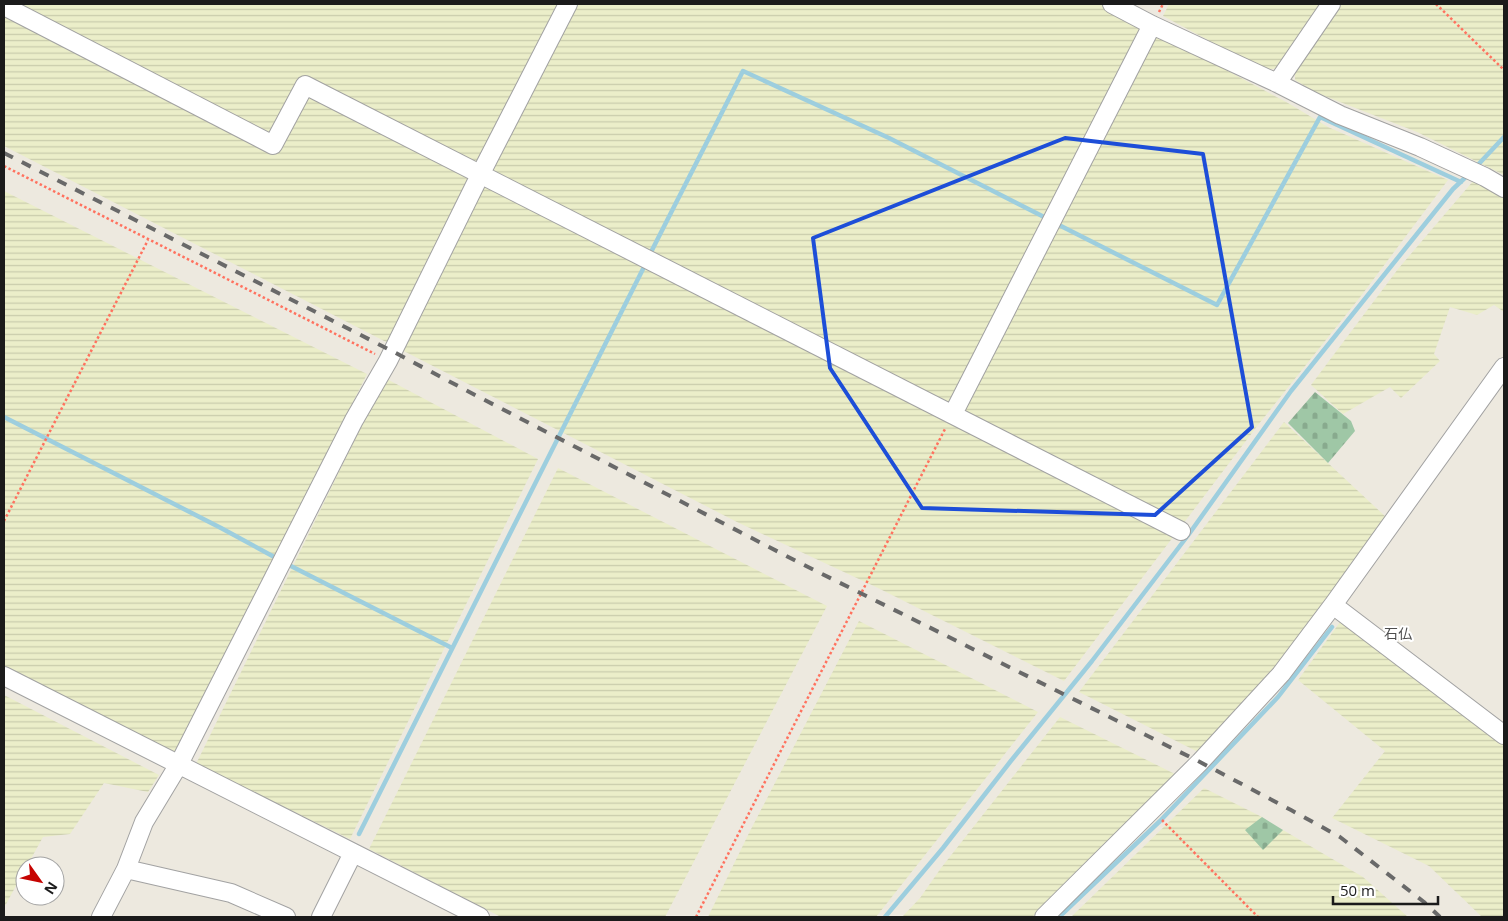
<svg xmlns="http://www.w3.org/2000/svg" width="1508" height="921" font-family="'Open Sans','Noto Sans JP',sans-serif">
<defs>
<pattern id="farmland-rules" width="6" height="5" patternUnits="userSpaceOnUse" patternTransform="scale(1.25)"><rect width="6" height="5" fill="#ebeec9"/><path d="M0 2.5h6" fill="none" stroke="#c9ccac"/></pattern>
<pattern id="cemetery-stones" width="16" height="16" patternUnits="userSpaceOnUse" patternTransform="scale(1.25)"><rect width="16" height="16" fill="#9fc7a6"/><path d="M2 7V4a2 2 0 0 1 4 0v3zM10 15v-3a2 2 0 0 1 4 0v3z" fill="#88aa8e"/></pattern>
</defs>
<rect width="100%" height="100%" fill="#ede9df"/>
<path fill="url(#farmland-rules)" d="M 4,4 L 1102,4 L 1288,103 L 1328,127 L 1448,180 L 1361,296 L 1258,425 L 1064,681 L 876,587 L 737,522 L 4,146 Z
M 1169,4 L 1320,4 L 1278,68 L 1264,70 L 1163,16 Z
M 1340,4 L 1504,4 L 1504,175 L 1417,132 L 1317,93 L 1295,80 L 1295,70 Z
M 1474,180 L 1504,196 L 1504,312 L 1494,305 L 1477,315 L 1450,307 L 1434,354 L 1440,361 L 1401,398 L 1390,387 L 1343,414 L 1311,385 L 1398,269 Z
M 4,191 L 367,374 L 177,756 L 4,668 Z
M 385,378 L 538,459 L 350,839 L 196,764 Z
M 1284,422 L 1387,518 L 1277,669 L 1200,753 L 1079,692 Z
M 558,468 L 827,606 L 665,917 L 501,917 L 369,849 Z
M 1343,618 L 1504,742 L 1504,917 L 1482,917 L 1429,866 L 1332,818 L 1385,751 L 1298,680 Z
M 859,621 L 1038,712 L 876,917 L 708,917 L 749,833 Z
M 4,695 L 159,775 L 148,792 L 104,783 L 70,834 L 43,837 L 27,866 L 25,866 L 25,869 L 4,908 Z
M 1060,717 L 1181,777 L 1066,889 L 1032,917 L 902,917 L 920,898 L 941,868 Z
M 1204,788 L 1262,817 L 1246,830 L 1263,849 L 1283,830 L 1363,877 L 1408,917 L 1071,917 Z"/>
<path fill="url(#cemetery-stones)" d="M 1315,392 L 1351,421 L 1355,431 L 1328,463 L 1288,423 Z
M 1262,817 L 1283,830 L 1263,850 L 1245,830 Z"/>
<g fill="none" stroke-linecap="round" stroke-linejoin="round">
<path stroke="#9dcede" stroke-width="4.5" d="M 1475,168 L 1504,137
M 1055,223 L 1217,305 L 1320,117 L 1461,182
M 649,256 L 743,71 L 889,138 L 1048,219
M 4,417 L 221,528 L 278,559
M 285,563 L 452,648
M 359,834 L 646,263
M 885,917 L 943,848 L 1010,762 L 1092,661 L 1189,534 L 1291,391 L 1453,189 L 1469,174
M 1059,917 L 1160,821 L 1278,697 L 1332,627"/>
<defs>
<path id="minor" d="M 1112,4 L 1152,25 L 1277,83 L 1340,115 L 1420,147 L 1485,177 L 1504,188
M 4,6 L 273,145 L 305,85 L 1181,531
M 1277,83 L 1331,4
M 953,414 L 1152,25
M 1333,605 L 1504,735
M 4,676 L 480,917
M 126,869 L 231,893 L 286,917
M 101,917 L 126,869 L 144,822 L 179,764 L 354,420 L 388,361 L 480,175 L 568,4
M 321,917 L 353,853
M 1044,917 L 1200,762 L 1281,674 L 1333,605 L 1504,367"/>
</defs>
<use href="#minor" stroke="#a2a2a2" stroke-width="20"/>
<path stroke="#ff725f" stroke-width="2.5" stroke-dasharray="2.5 2.5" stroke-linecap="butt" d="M 1436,4 L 1504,70
M 1159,12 L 1163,4
M 4,166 L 375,354
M 4,521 L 148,240
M 1162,820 L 1258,917
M 696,917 L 945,429"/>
<use href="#minor" stroke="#fff" stroke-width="18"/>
<path stroke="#696969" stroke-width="4" stroke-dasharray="10 10" stroke-linecap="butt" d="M 4,153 L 392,351 L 475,395 L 798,562 L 1200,762 L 1291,810 L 1340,837 L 1424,902 L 1440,917"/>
</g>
<path fill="none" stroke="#1d4ed8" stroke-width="4" stroke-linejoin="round" d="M 1065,138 L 1203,154 L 1252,427 L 1155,515 L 922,508 L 830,368 L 813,238 Z"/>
<g text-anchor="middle" stroke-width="4" stroke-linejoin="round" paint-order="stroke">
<g font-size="14" fill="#4e4e4e" stroke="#fff">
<text x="1398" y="639">石仏</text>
</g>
</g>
<rect width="1508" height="921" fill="none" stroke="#1b1b1b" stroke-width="10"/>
<g transform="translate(40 881) rotate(123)"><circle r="24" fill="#ffffff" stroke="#a4a4a4"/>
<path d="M0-4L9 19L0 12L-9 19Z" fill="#c60300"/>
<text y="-8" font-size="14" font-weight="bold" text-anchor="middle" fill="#1b1b1b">N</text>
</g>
<path d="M1333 896v8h105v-8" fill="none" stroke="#1b1b1b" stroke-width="2.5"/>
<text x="1340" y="896" font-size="15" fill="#1b1b1b" stroke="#ffffff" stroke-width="4" paint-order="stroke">50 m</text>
</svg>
